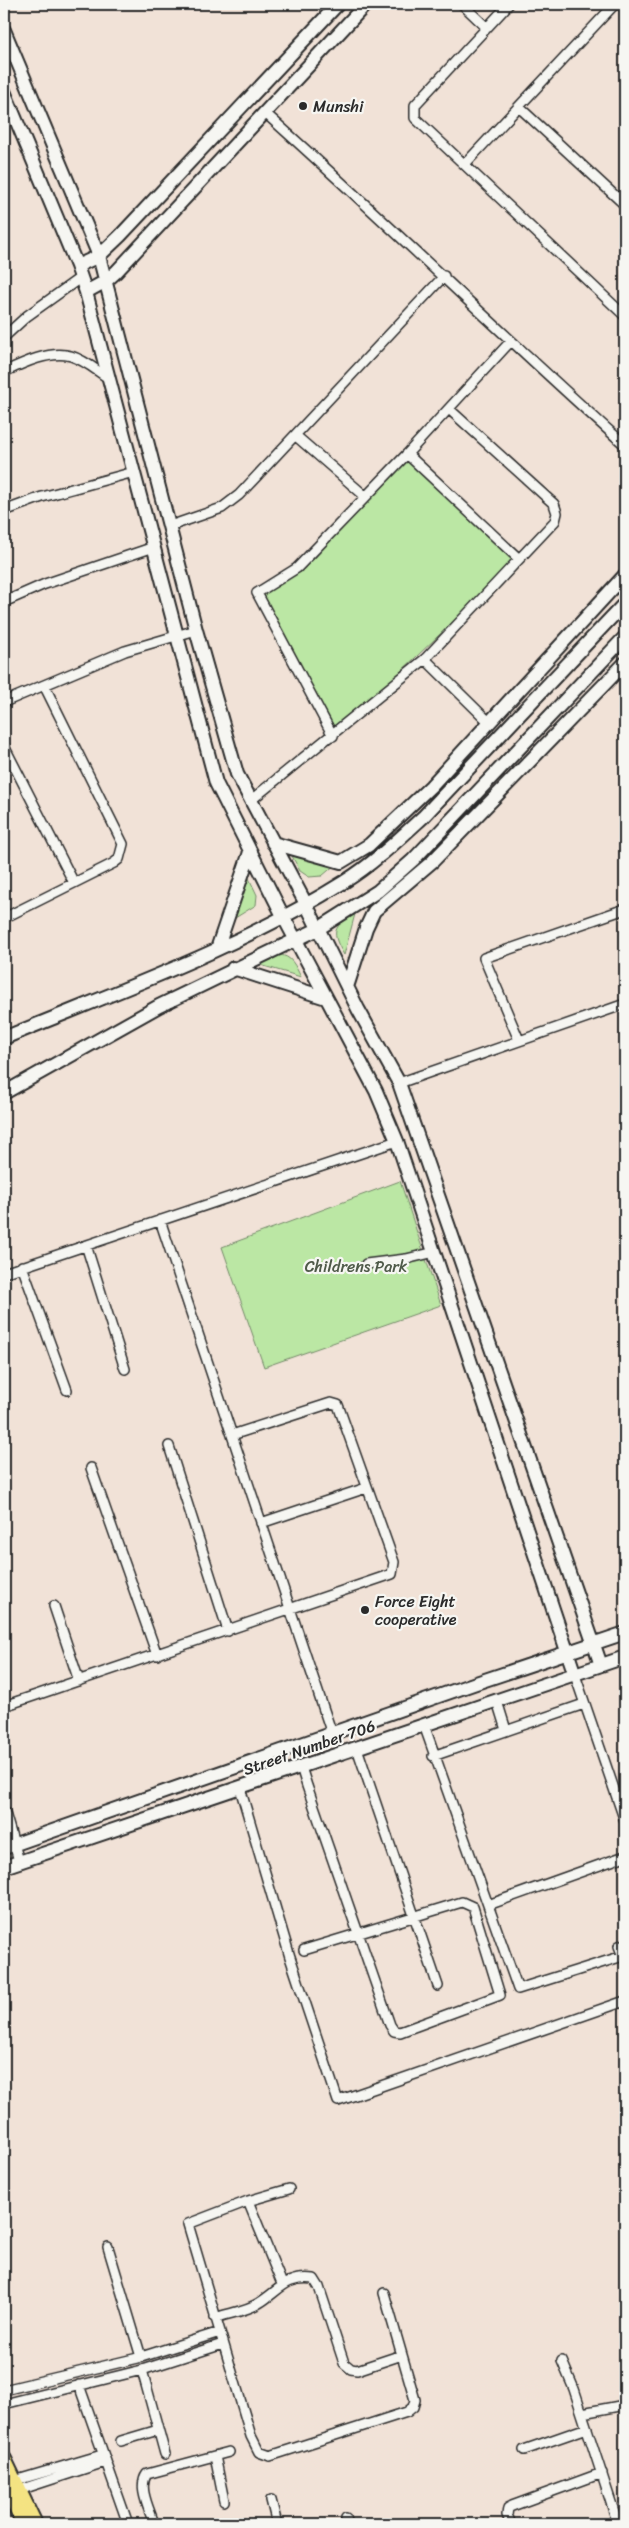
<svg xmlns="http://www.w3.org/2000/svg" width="629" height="2528" font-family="Sriracha,sans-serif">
<rect width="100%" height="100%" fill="#f1e2d7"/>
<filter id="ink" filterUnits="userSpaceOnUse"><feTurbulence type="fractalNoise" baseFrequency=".02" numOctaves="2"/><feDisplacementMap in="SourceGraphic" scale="10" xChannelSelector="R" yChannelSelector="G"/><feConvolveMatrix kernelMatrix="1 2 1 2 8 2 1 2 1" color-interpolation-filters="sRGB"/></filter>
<g filter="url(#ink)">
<path fill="#bbe7a4" stroke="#738968" d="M 407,454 L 519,559 L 333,736 L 257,593 L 313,560 Z
M 292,856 L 336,864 L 322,876 L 309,877 L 300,871 Z
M 248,876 L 257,895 L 256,905 L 235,918 Z
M 355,914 L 344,955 C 331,933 332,926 355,914 Z
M 278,955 C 292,955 295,966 301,977 L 257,964 Z
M 400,1181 L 441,1305 L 264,1367 L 222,1247 Z"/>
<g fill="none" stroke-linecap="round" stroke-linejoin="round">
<defs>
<path id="street" d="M 462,4 L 486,27
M 509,4 L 415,105 L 415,118 L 625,316
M 520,108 L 625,205
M 264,112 C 386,221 503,336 625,445
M 465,164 L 615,4
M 4,337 L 27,316 L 80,278
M 4,372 C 23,363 50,350 71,356 C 85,360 97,371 108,378
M 296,436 L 365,496
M 407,454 L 519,559
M 4,511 L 42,497 L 134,472
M 170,526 L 222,508 L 239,495 L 444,276
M 4,602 L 45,584 L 154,547
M 425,659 L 490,723
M 4,702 L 125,651 L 196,630
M 333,736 L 257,593 L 297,568 L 407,454 L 511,341
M 4,746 L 74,883
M 250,801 L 425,659 L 555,521 L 557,513 L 554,504 L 449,409
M 4,918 L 114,863 L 119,859 L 123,844 L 44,685
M 519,1040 L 484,958 L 625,909
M 399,1083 L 625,1004
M 160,1220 L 332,1734
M 86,1245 L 125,1369
M 366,1264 L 406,1259 L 435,1252
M 22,1266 L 67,1390
M 4,1273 L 397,1141
M 169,1446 L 228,1631
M 91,1468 L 157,1655
M 261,1523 L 366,1488
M 54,1606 L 79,1681
M 575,1675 L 625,1821
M 497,1701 L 506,1730
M 4,1706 L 392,1574 L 394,1562 L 338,1405 L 331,1403 L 232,1435
M 424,1725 L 488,1905
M 357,1748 L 438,1986
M 433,1756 L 584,1704
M 301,1767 L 307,1786 L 390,2025 L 394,2031 L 400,2032 L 500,1995 L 473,1907 L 462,1902 L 304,1950
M 240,1788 L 290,1957 L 338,2101 L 625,2001
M 4,1810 L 19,1861
M 625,1856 L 488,1905 L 518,1989 L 623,1956 L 619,1946 L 625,1944
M 248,2201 L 188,2224 L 251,2436 L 259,2452 L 270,2456 L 407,2412 L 413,2407 L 415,2400 L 384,2293
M 108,2247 L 141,2357
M 282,2284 L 248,2201 L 289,2189
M 215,2318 C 229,2313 247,2311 259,2303 C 279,2291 286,2275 314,2279 L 319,2287 L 344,2363 L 351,2369 L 357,2370 L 402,2355
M 562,2361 L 574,2389 L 618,2524
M 142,2370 L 165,2454
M 79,2385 L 128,2524
M 4,2390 L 138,2358 L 220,2332
M 4,2404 L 142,2370 L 223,2344
M 582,2413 L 625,2405
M 121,2441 L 158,2430
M 524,2450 L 587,2428
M 215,2456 L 224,2501
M 14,2481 L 102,2455
M 19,2490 L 105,2462
M 271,2500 L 277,2524
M 346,2518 L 348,2524
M 154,2524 C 150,2510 137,2487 147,2474 L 229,2452
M 511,2524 L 507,2515 L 508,2508 L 512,2506 L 602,2473"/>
<path id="secondary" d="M 4,30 L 99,256 L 196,630 L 237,774 L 306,904 L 358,1009 L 399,1083 L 601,1665
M 4,91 L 77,266 L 86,292 L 216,783 L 283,916 L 376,1091 L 397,1141 L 575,1675
M 77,266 L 99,256 L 120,236 L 338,4
M 86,292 L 106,281 L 116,272 L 366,4
M 273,843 L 341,862 L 369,845 L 431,786 L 625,575
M 217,949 L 250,852
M 233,968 L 326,998
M 347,987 L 366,928 L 374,911 L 433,861 L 625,663
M 4,1038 C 118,991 239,948 344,882 C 373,864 398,840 423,817 L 625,603
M 4,1093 L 159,1006 L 318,929 L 378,891 L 413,860 L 625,637
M 4,1848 L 476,1683 L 625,1633
M 4,1867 L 625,1657"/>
<path id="primary" d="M 4,2459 L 35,2524
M 4,2484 L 24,2524"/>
</defs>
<use href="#street" stroke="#2b2b2b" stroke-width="12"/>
<use href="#secondary" stroke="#2b2b2b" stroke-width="16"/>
<use href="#primary" stroke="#2b2b2b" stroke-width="18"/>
<use href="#street" stroke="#f6f6f2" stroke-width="9"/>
<use href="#secondary" stroke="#f6f6f2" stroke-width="12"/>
<use href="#primary" stroke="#f4e382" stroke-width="14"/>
</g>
</g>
<g fill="#2b2b2b" stroke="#f6f6f2" stroke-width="2">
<circle cx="303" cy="106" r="5"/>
<circle cx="365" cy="1610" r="5"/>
</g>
<g text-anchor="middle" stroke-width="4.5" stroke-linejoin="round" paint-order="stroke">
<g font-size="16" fill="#2b2b2b" stroke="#f6f6f2" text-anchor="start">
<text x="313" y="112">Munshi</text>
<text x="375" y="1607">Force Eight<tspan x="375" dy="18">cooperative</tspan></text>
</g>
<g font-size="16" fill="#4f5a49" stroke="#f6f6f2">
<text x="356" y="1272">Childrens Park</text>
</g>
<g font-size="16" fill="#2b2b2b" stroke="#f6f6f2">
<text transform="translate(309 1747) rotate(-19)" y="6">Street Number 706</text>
</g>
</g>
<rect width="629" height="2528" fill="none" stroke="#f6f6f2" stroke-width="20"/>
<rect x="10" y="10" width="609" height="2508" fill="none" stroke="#2b2b2b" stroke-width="2" filter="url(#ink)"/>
</svg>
